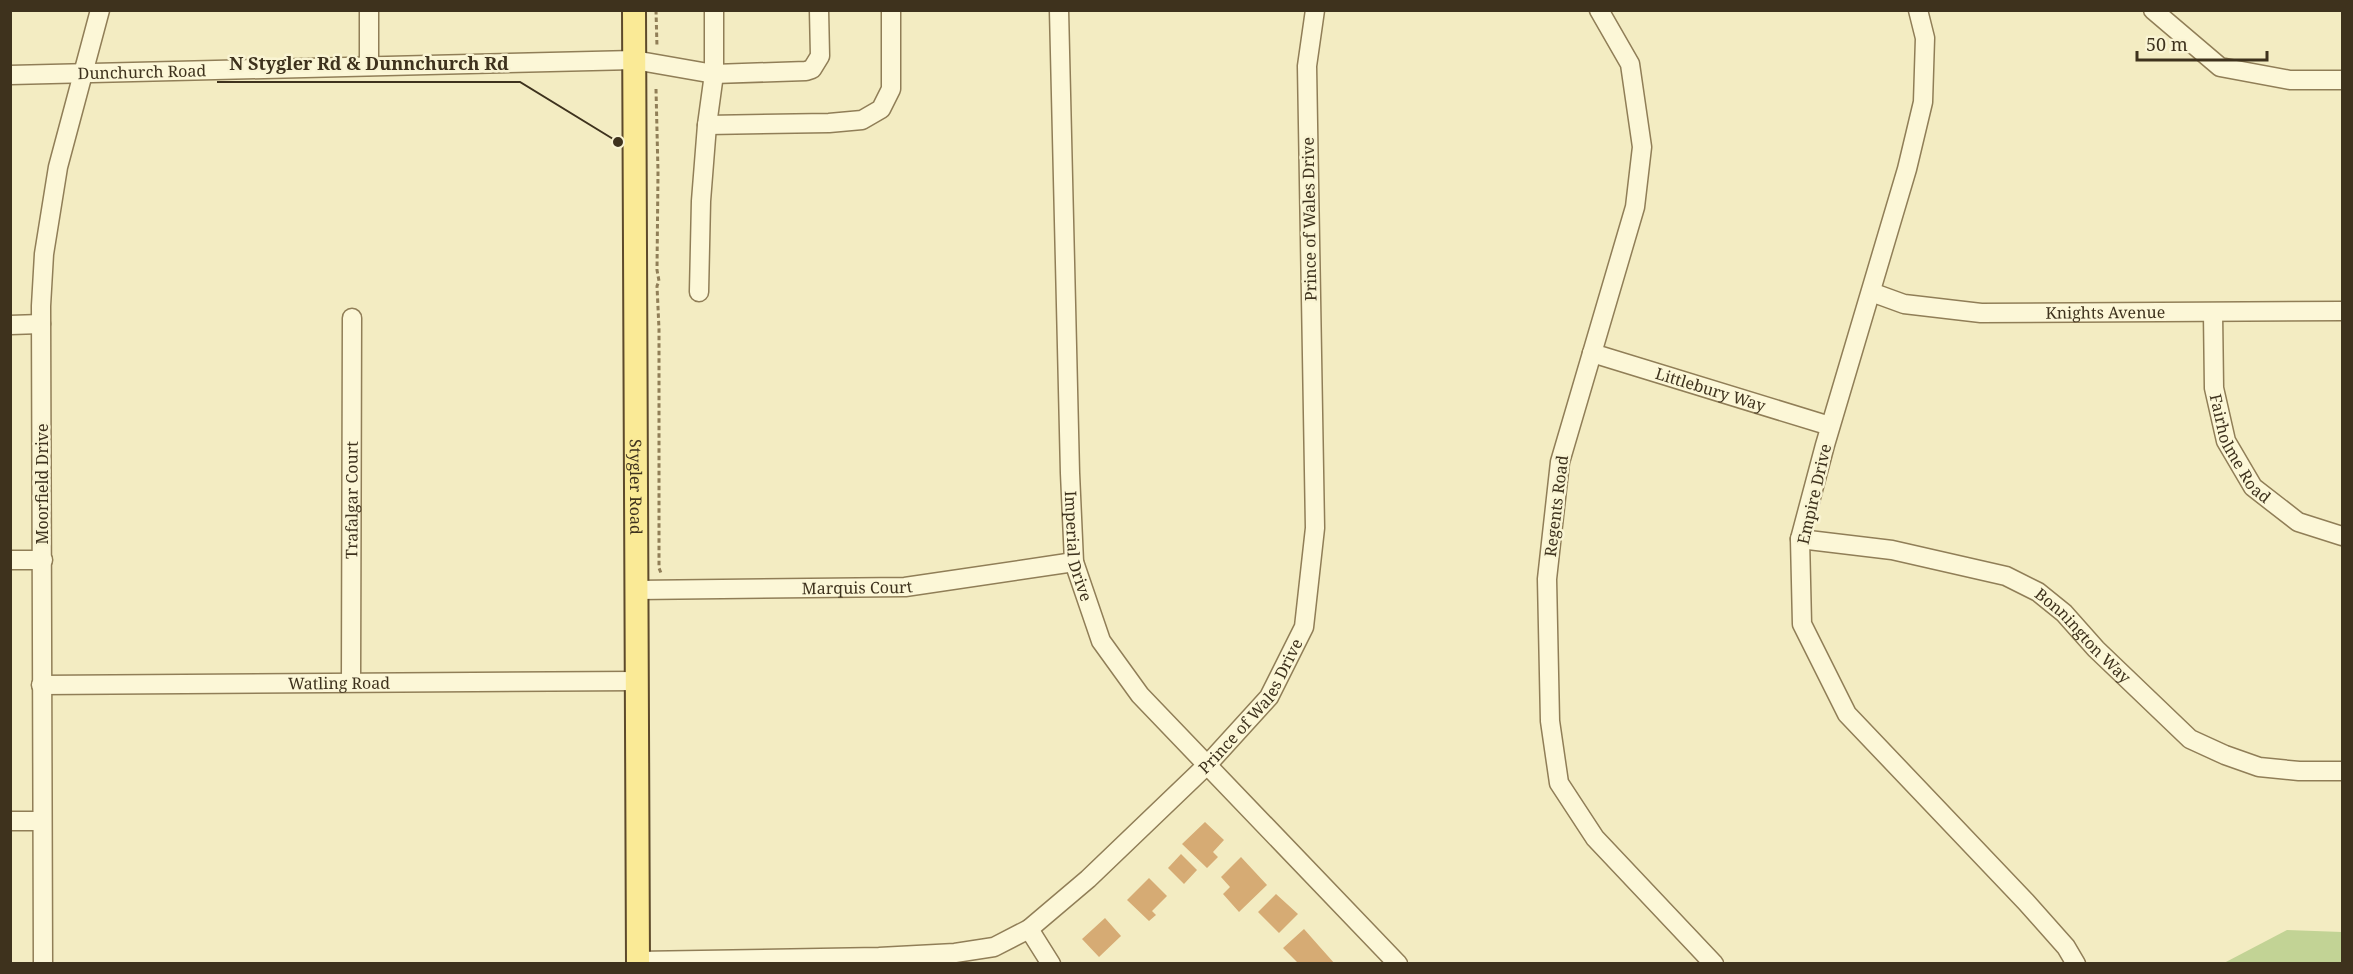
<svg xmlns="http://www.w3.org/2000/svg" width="2353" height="974" font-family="'Noto Serif',serif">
<rect width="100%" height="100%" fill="#f3ecc2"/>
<path fill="#c2d395" d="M 2287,930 L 2342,932 L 2342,963 L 2224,963 Z"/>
<path fill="#d6ab74" d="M 1205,822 L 1224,840 L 1213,852 L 1218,857 L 1207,868 L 1182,844 Z
M 1181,854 L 1197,870 L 1184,884 L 1168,868 Z
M 1241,857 L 1267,885 L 1239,912 L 1223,894 L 1230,887 L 1221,877 Z
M 1149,878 L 1167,896 L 1152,911 L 1156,915 L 1149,921 L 1127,900 Z
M 1276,894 L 1298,914 L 1279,933 L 1258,912 Z
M 1105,918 L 1121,936 L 1099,957 L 1082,939 Z
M 1304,929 L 1319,946 L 1335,964 L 1299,964 L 1283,948 Z"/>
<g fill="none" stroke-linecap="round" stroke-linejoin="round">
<defs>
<g id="minor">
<path d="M 369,10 L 369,66"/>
<path id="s1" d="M 1059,10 L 1070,473 L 1074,562 L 1101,641 L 1140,695 L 1398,964"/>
<path d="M 1599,10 L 1630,64 L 1642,147 L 1635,207 L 1560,462 L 1547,579 L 1550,721 L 1559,783 L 1595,838 L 1714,964"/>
<path d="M 1918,10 L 1925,38 L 1923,102 L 1907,169 L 1825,445 L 1800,539 L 1802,624 L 1847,714 L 2026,902 L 2066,947 L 2076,964"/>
<path d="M 2153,10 L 2220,67 L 2290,80 L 2342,80"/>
<path id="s2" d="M 10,75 L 634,60 L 714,74 L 806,71 L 812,69 L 820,56 L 819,10"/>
<path d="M 707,125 L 829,123 L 862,120 L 881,109 L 891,89 L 891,10"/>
<path d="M 699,292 L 701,201 L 707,125 L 714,74 L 714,10"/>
<path id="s3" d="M 1871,292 L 1904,304 L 1981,313 L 2342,311"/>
<path id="s4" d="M 2213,313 L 2214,388 L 2226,441 L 2253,487 L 2298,522 L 2342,536"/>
<path d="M 10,325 L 41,324"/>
<path id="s5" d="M 1592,353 L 1830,426"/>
<path id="s6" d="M 1800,539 L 1892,550 L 2006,576 L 2038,592 L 2064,613 L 2096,649 L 2190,739 L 2225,755 L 2259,767 L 2299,771 L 2342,771"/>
<path d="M 10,560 L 43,560"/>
<path id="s7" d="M 637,590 L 905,587 L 1074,562"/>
<path id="s8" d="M 351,682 L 352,318"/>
<path id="s9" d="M 41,685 L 637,681"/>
<path d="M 10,821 L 42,821"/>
<path d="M 1029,929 L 1051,964"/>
<path id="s10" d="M 638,961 L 879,957 L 955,953 L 994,947 L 1029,929 L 1088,879 L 1208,764 L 1269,697 L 1304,627 L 1315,528 L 1307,66 L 1315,10"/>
<path d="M 43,964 L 41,306 L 44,254 L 58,167 L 100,10"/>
</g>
<g id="major">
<path id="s11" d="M 634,10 L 638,964"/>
</g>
</defs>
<use href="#minor" stroke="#907e57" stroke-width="21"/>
<use href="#major" stroke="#5d4a2b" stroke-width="26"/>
<path stroke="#907e57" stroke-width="3" stroke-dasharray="4.5 3" stroke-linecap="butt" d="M 656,10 L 657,47
M 656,89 L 658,172 L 657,270 L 659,281 L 657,286 L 659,329 L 659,568 L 661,573"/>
<use href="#minor" stroke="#fcf7d7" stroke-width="18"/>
<use href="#major" stroke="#faea96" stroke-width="22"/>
</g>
<g text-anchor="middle" stroke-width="5" stroke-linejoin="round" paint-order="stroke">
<g font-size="16" fill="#3e321d" stroke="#f9f4d3">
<text dy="6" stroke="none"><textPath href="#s2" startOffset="132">Dunchurch Road</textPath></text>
<text transform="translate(1309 219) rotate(-91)" y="6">Prince of Wales Drive</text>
<text dy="6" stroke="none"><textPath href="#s3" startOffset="237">Knights Avenue</textPath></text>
<text dy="6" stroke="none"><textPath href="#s5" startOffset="124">Littlebury Way</textPath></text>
<text dy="6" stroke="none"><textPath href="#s4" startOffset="142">Fairholme Road</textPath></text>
<text transform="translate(42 484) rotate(-90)" y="6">Moorfield Drive</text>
<text dy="6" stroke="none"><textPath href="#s11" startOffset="477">Stygler Road</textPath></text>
<text transform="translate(1814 494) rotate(-77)" y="6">Empire Drive</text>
<text dy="6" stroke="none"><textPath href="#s8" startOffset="182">Trafalgar Court</textPath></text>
<text transform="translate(1556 506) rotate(-83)" y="6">Regents Road</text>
<text dy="6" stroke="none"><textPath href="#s1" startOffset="537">Imperial Drive</textPath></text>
<text dy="6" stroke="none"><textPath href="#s7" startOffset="220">Marquis Court</textPath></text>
<text dy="6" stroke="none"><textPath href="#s6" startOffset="308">Bonnington Way</textPath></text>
<text dy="6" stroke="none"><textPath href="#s9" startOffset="298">Watling Road</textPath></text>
<text dy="6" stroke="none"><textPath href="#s10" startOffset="712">Prince of Wales Drive</textPath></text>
</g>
</g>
<path fill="none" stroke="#3e321d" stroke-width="2" d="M618 142L520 82H217"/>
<circle fill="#3e321d" stroke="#f9f4d3" stroke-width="2" cx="618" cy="142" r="6"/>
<g font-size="18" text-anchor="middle" font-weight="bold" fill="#3e321d" stroke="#f9f4d3" stroke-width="5" stroke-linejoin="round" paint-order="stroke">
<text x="369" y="70">N Stygler Rd &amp; Dunnchurch Rd</text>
</g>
<rect width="2353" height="974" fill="none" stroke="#3e321d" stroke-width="24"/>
<path d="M2137 51v9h130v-9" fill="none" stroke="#3e321d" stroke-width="3"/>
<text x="2146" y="51" font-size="18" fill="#3e321d" stroke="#f9f4d3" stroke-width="4.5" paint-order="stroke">50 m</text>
</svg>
